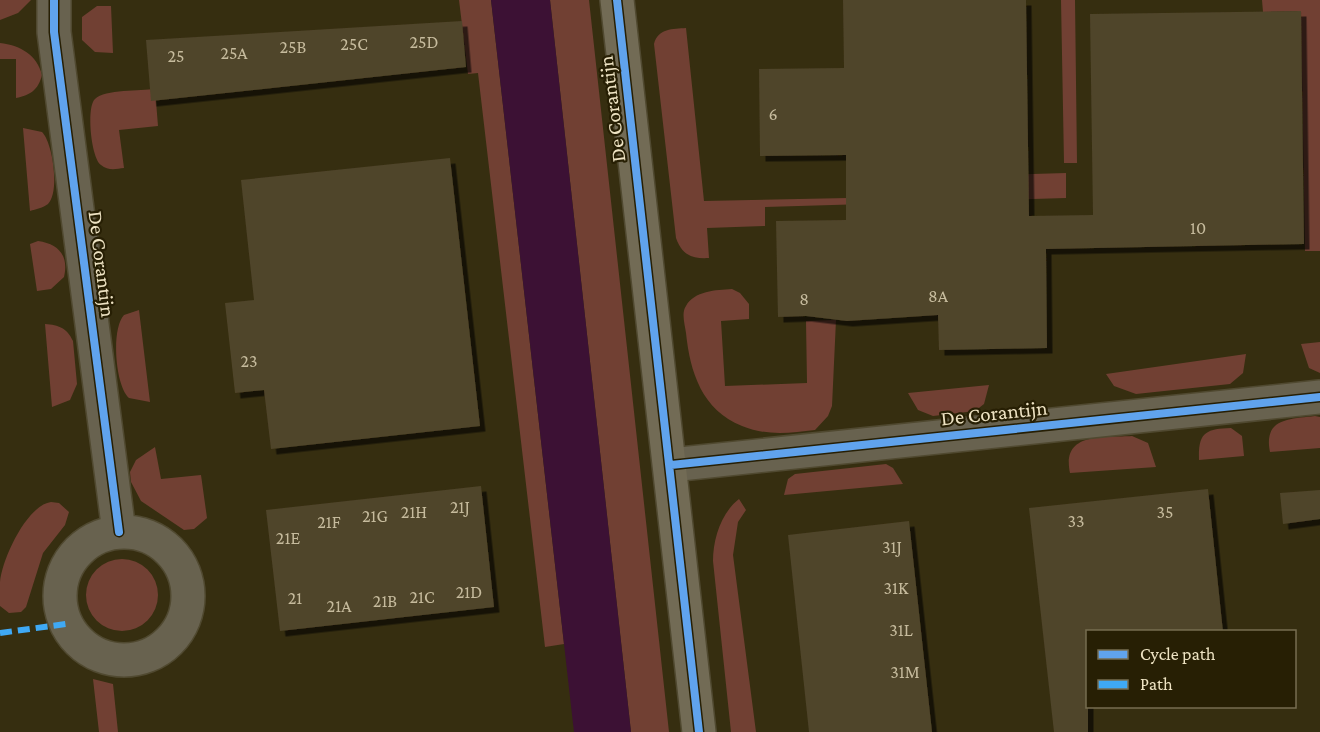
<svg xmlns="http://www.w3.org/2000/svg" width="1320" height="732" font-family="'Crimson Pro',serif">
<defs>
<filter id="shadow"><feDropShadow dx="5.5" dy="5.5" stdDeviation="0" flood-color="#0009"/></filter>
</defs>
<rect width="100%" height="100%" fill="#362e10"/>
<path fill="#714033" d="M 0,0 L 31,0 L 18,13 L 0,20 Z
M 459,0 L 491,0 L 564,644 L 545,647 L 478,73 L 468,74 Z
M 550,0 L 589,0 L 669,732 L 631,732 Z
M 1061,0 L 1075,0 L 1077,163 L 1064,163 Z
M 1262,0 L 1320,0 L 1320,251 L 1305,251 L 1301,11 L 1263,12 Z
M 97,6 L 111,6 L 113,53 L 95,52 L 82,40 L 82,17 Z
M 686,28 L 704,201 L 848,198 L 848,179 L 1066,173 L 1066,198 L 765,207 L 765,226 L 707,228 L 709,258 C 692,259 682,255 676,238 L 654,44 C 658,28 673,29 686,28 Z
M 0,43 C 20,45 37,55 42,75 C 38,90 31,95 16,98 L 16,59 L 0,59 Z
M 155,89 L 158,126 L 119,130 L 124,168 C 116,169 108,171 101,165 C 91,158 86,107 95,99 C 105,89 141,91 155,89 Z
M 23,128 L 42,132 C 53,143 60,192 48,204 C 43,208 36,209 30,211 Z
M 38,241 C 59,244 69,256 64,277 L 51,289 L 37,291 L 30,244 Z
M 732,289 L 740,293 L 749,304 L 749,319 L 721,321 L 725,386 L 807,383 L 806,321 L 836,320 L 832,406 L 828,416 L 815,430 C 790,433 766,436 742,426 C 702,410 690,372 686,333 C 685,325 681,313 686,306 C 694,291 716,290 732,289 Z
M 139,310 L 150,402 L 129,398 C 115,385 111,329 124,315 Z
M 45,324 C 59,325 67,328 73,341 L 77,384 L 70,400 L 52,407 Z
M 1320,342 L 1320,373 L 1309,368 L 1301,344 Z
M 1246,354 L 1243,373 L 1230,384 L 1136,394 L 1114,386 L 1106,374 Z
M 989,385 L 984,404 L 975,411 L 933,416 L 918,410 L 908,393 Z
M 1315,416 L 1320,417 L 1320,448 L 1270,452 C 1263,418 1290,419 1315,416 Z
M 1231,428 L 1242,436 L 1244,456 L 1199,460 C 1198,432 1206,429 1231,428 Z
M 1132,436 L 1148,443 L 1156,467 L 1070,473 C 1061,431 1105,438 1132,436 Z
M 155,447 L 161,479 L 201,475 L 207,518 L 194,529 L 184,530 L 141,501 L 131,482 L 130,472 L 136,460 Z
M 886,464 L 893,468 L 903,484 L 784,495 L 788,479 L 795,474 Z
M 739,499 L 746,510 L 738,522 L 733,555 L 756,732 L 731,732 L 713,561 C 713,539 721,513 739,499 Z
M 51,502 L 59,503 L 69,512 L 65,525 L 43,553 L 26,607 L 21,612 L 9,613 L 0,606 C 0,598 0,590 0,582 C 2,559 27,505 51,502 Z
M86 595a36 36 0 1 1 72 0a36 36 0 1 1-72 0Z
M 93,679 L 113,684 L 118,732 L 99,732 Z"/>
<path fill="#3c1134" d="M 491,0 L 550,0 L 631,732 L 574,732 Z"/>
<path fill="#4f442a" filter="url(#shadow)" d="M 843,0 L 1026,0 L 1029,216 L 1093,215 L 1090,14 L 1301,11 L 1304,244 L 1046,249 L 1047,348 L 939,350 L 938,315 L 847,321 L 806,316 L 778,317 L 776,221 L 846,220 L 846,155 L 760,156 L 759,69 L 844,68 Z
M 462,21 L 466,67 L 151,101 L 146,40 Z
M 450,158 L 480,426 L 271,449 L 264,390 L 235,393 L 225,303 L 254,300 L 241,180 Z
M 481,486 L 494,607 L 280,631 L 266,510 Z
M 1208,489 L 1223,632 L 1088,632 L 1088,732 L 1054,732 L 1029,508 Z
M 1320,490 L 1320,519 L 1283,524 L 1280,493 Z
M 909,521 L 932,732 L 809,732 L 788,535 Z"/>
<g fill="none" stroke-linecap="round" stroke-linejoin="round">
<defs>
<path id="street" d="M 54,0 L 54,32 L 119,532
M 671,465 L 1320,397
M60 596a64 64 0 1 1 128 0a64 64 0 1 1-128 0Z"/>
<path id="secondary" d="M 617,0 L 699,732"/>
</defs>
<use href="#street" stroke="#504930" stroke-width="36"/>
<use href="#secondary" stroke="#504930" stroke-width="36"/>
<use href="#street" stroke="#68624f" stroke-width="33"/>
<use href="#secondary" stroke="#726b55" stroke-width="33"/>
<path stroke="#3fa9f5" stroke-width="6" stroke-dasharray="12 6" stroke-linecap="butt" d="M 0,633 L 66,624"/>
<defs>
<path id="cycleway" d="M 54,0 L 54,32 L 119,532
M 617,0 L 699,732
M 671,465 L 1320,397"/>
</defs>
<use href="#cycleway" stroke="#271f04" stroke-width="11"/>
<use href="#cycleway" stroke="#60a3ed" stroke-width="8"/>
</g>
<g text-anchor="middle" stroke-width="4.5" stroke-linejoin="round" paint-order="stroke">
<g font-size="18" fill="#c6bb9d">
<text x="424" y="48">25D</text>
<text x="354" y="50">25C</text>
<text x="293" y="53">25B</text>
<text x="234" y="59">25A</text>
<text x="176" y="62">25</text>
<text x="773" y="120">6</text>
<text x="1198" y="234">10</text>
<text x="938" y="302">8A</text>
<text x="804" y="305">8</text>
<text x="249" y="367">23</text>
<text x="460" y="513">21J</text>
<text x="414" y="518">21H</text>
<text x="1165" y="518">35</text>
<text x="375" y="522">21G</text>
<text x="1076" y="527">33</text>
<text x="329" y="528">21F</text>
<text x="288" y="544">21E</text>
<text x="892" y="553">31J</text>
<text x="896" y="594">31K</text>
<text x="469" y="598">21D</text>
<text x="422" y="603">21C</text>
<text x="295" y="604">21</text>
<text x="385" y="607">21B</text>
<text x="339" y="612">21A</text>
<text x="901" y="636">31L</text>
<text x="905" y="678">31M</text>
</g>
<g font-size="21" fill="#eee3c3" stroke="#271f04">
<text transform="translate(612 109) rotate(-97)" y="7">De Corantijn</text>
<text transform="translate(102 264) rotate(83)" y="7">De Corantijn</text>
<text transform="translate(994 413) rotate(-6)" y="7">De Corantijn</text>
</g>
</g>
<rect x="1086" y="630" width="210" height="78" fill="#271f04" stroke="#776d50" stroke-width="1.5"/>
<rect x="1098" y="650" width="30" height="9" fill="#60a3ed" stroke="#776d50" stroke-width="1.5"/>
<text x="1140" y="660" font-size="18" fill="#eee3c3">Cycle path</text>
<rect x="1098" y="680" width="30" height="9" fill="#3fa9f5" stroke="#776d50" stroke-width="1.5"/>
<text x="1140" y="690" font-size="18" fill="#eee3c3">Path</text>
</svg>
